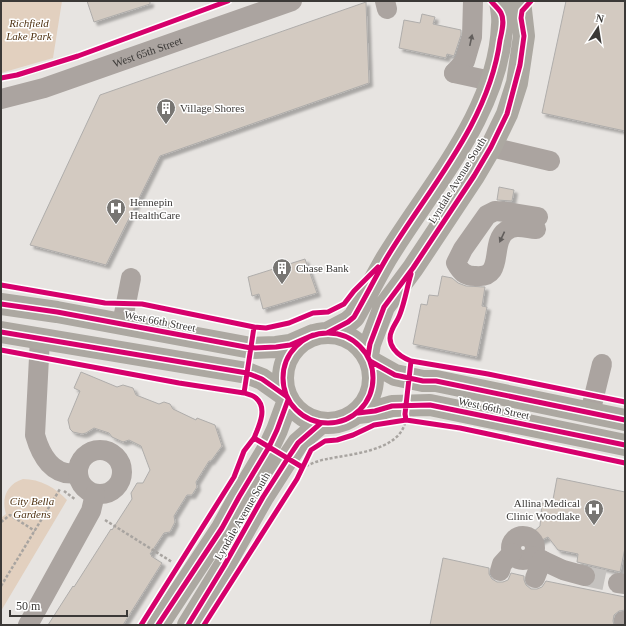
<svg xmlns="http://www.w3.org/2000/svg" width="626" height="626" font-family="Georgia,serif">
<defs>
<filter id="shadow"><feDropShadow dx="3.5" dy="3.5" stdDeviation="1" flood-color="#0004"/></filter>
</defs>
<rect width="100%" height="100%" fill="#e7e4e1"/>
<path fill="#e2d0bf" d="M 1,1 L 62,1 L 53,58 L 1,73 Z
M 23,479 C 40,479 56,488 67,500 L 1,611 L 1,518 L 6,514 C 1,498 7,484 23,479 Z"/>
<path fill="#d3cac1" stroke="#afadab" filter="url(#shadow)" d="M 87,1 L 150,1 L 150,4 L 94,22 Z
M 566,1 L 625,1 L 625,131 L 542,113 Z
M 366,2 L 369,83 L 160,156 L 106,265 L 30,245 L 100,95 Z
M 422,14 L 435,17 L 433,24 L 461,30 L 461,35 L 454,56 L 447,54 L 446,58 L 399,48 L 404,20 L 420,23 Z
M 499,187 L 514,190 L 512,201 L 497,200 Z
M 305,259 L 317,293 L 263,309 L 259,294 L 252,296 L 248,277 Z
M 442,276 L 452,278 L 458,283 L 466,286 L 485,287 L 482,306 L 487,307 L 477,357 L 413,344 L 421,304 L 427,305 L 429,295 L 438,296 Z
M 81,372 L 117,387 L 123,385 L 133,388 L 136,395 L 159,404 L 164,402 L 170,404 L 173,409 L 196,420 L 197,418 L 215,425 L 222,446 L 211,461 L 209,461 L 196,482 L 197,487 L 192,495 L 187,495 L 174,516 L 175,522 L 170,532 L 164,533 L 150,554 L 152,555 L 151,556 L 162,563 L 123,625 L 48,625 L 73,586 L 74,587 L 111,529 L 112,530 L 132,499 L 131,493 L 137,483 L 143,483 L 150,470 L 141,446 L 129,440 L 123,442 L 112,437 L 109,433 L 94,428 L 86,433 L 82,434 L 73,432 L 70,429 L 68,420 L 80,391 L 74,388 Z
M 557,478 L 625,492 L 625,548 L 620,572 L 577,562 L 578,554 L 558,550 L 548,537 L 536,543 L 531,534 L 540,526 L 542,503 L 552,505 Z
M 443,558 L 489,568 L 489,574 L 492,579 L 497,582 L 503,582 L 508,580 L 511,573 L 524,576 L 524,580 L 526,585 L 531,589 L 537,589 L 542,587 L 546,581 L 625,597 L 625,610 L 619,611 L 614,615 L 613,621 L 614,625 L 430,625 Z"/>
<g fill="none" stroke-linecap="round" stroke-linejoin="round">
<path stroke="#c5c2bf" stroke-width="20" stroke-dasharray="20 10" stroke-linecap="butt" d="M 585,576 L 618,583"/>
<path stroke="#a8a4a0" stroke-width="2.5" stroke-dasharray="3 2" stroke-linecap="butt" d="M 306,466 C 313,463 320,460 327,459 C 351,454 398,451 405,423
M 64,491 L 76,500
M 105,520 L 172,562
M 1,522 L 10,515 L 35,531
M 1,586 L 60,489"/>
<g stroke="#aba4a0" stroke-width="20">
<path d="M 385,1 L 387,9"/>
<path d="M 454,73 L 465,61 L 472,37 L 473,1"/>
<path d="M 454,73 L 491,81"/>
<path id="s1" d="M 1,99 L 44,88 L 292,1"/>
<path d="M 491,147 L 550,161"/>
<path d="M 536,229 C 525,228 515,224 506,231 C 489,243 506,279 475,276 C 465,276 461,272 456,263 L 463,249 L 487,215 L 495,211 L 507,212 L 538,217"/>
<path d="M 122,324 L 131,278"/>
<path d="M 40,338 L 35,435 C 41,456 53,477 77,473"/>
<path d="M 590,413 L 602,364"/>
<circle cx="100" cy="472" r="22"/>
<circle cx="523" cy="548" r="12"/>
<path d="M 533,556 L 563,570 L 585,576"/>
<path d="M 500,571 L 502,564 L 512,553"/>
<path d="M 535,578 L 542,560"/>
<path d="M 618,583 L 625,584"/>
<path d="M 624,621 L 625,621"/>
<path d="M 28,625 L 91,511 L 95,494"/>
</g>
<path stroke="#aca8a1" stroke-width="22" d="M 1,304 L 57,312 L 251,348 L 276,347 L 290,345 L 313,335
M 1,332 L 247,373 L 262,379 L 286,396
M283 378a45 45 0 1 1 90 0a45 45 0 1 1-90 0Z
M 327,333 L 348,322 L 354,317 C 365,298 375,278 386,259 C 429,188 499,112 502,25 C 503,17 501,9 500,1
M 368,356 L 370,344 L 384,307 L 413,268 L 474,176 L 491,147 L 507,114 L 517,83 L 524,36 L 520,1
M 370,361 L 395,375 L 423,381 L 436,381 L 625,420
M 358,413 L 375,411 L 392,406 L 430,405 L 625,445
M 158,625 L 222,528 L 239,497 L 269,447 L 277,430 L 288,400
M 188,625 L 224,566 L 263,497 L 288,458 L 298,443 L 321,423"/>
<defs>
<path id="cycleway" d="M 1,78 L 17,75 L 78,56 L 228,1
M 1,285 L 105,303 L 142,304 L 254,327
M 1,304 L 57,312 L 251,348 L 276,347 L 290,345 L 313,335
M 1,332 L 247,373 L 262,379 L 286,396
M283 378a45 45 0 1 1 90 0a45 45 0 1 1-90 0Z
M 327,333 L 348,322 L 354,317 C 365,298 375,278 386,259 C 428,189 489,123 500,40 C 502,31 505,20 501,13 C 499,9 494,5 491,1
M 1,350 L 179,383 L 244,393
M 368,356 L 370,344 L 384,307 L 413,268 L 474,176 L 491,147 L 507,114 L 520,65 L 524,36 L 521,18 L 522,11 L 531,1
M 370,361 L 395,375 L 423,381 L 436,381 L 625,420
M 411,361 L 488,374 L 625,402
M 358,413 L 375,411 L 392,406 L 430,405 L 625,445
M 406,420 L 405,414 L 411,361 C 398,356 385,345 392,330 C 394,325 398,320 400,314 C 405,301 407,287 411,274
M 302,467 L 254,438 C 259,426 268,408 256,398 C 253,395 247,394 244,393 L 254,327 L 266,328 L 289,323 L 313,313 L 328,312 L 344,304 L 354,291 L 378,267
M 141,625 L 234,477 L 244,451 L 254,438
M 158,625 L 222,528 L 239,497 L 269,447 L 277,430 L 288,400
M 188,625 L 224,566 L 263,497 L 288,458 L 298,443 L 321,423
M 204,625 L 297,479 L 311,450 L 325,441 L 337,440 L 353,435 L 374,425 L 406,420 L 460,428 L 625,463"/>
</defs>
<use href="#cycleway" stroke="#fff" stroke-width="8"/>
<use href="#cycleway" stroke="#d6006c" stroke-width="5"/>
</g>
<defs><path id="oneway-solid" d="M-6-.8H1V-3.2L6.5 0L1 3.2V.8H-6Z"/></defs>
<g fill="#625e5c">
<use href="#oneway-solid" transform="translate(471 40) rotate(-78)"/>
<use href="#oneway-solid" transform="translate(502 237) rotate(115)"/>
</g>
<defs>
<symbol id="building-pin" viewBox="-11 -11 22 30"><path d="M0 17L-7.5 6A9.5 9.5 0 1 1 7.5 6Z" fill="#777572" stroke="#fff"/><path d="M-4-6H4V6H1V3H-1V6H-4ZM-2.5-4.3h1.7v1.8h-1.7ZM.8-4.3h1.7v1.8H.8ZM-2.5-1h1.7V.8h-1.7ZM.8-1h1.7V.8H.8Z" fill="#fff"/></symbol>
<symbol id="hospital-pin" viewBox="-11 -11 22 30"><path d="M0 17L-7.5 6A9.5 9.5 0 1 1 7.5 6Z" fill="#777572" stroke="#fff"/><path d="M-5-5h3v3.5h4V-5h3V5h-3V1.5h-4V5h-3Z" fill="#fff"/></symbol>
</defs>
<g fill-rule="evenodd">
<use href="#building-pin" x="155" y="97" width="22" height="30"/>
<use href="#hospital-pin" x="105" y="197" width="22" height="30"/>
<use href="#building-pin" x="271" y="257" width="22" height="30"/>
<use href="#hospital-pin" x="583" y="498" width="22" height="30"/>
</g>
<g text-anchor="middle" stroke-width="3" stroke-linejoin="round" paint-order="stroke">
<g font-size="11" font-style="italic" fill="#4f3212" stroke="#fff">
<text x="29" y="27">Richfield<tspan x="29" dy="13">Lake Park</tspan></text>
<text x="32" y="505">City Bella<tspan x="32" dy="13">Gardens</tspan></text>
</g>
<g font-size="11" fill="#3b3937" stroke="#fff">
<text dy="4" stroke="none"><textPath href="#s1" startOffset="154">West 65th Street</textPath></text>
<text transform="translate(457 180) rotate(-58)" y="4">Lyndale Avenue South</text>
<text transform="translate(160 321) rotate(11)" y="4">West 66th Street</text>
<text transform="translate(494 408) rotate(12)" y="4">West 66th Street</text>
<text transform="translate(242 516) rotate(-60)" y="4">Lyndale Avenue South</text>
</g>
<g font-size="11" fill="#3b3937" stroke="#fff" text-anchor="start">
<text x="180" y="112">Village Shores</text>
<text x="130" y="206">Hennepin<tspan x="130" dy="13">HealthCare</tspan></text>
<text x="296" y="272">Chase Bank</text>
<text x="580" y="507" text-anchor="end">Allina Medical<tspan x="580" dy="13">Clinic Woodlake</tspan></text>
</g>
</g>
<rect width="626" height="626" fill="none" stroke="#3b3937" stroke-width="4"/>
<g transform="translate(598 28) rotate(12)" stroke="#ffffff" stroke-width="3" paint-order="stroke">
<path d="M0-3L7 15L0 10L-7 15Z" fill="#3b3937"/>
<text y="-6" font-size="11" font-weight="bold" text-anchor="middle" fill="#3b3937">N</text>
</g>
<path d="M10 610v6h117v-6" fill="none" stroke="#3b3937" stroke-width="2"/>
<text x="16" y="610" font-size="12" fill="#3b3937" stroke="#ffffff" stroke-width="3" paint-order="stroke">50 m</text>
</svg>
